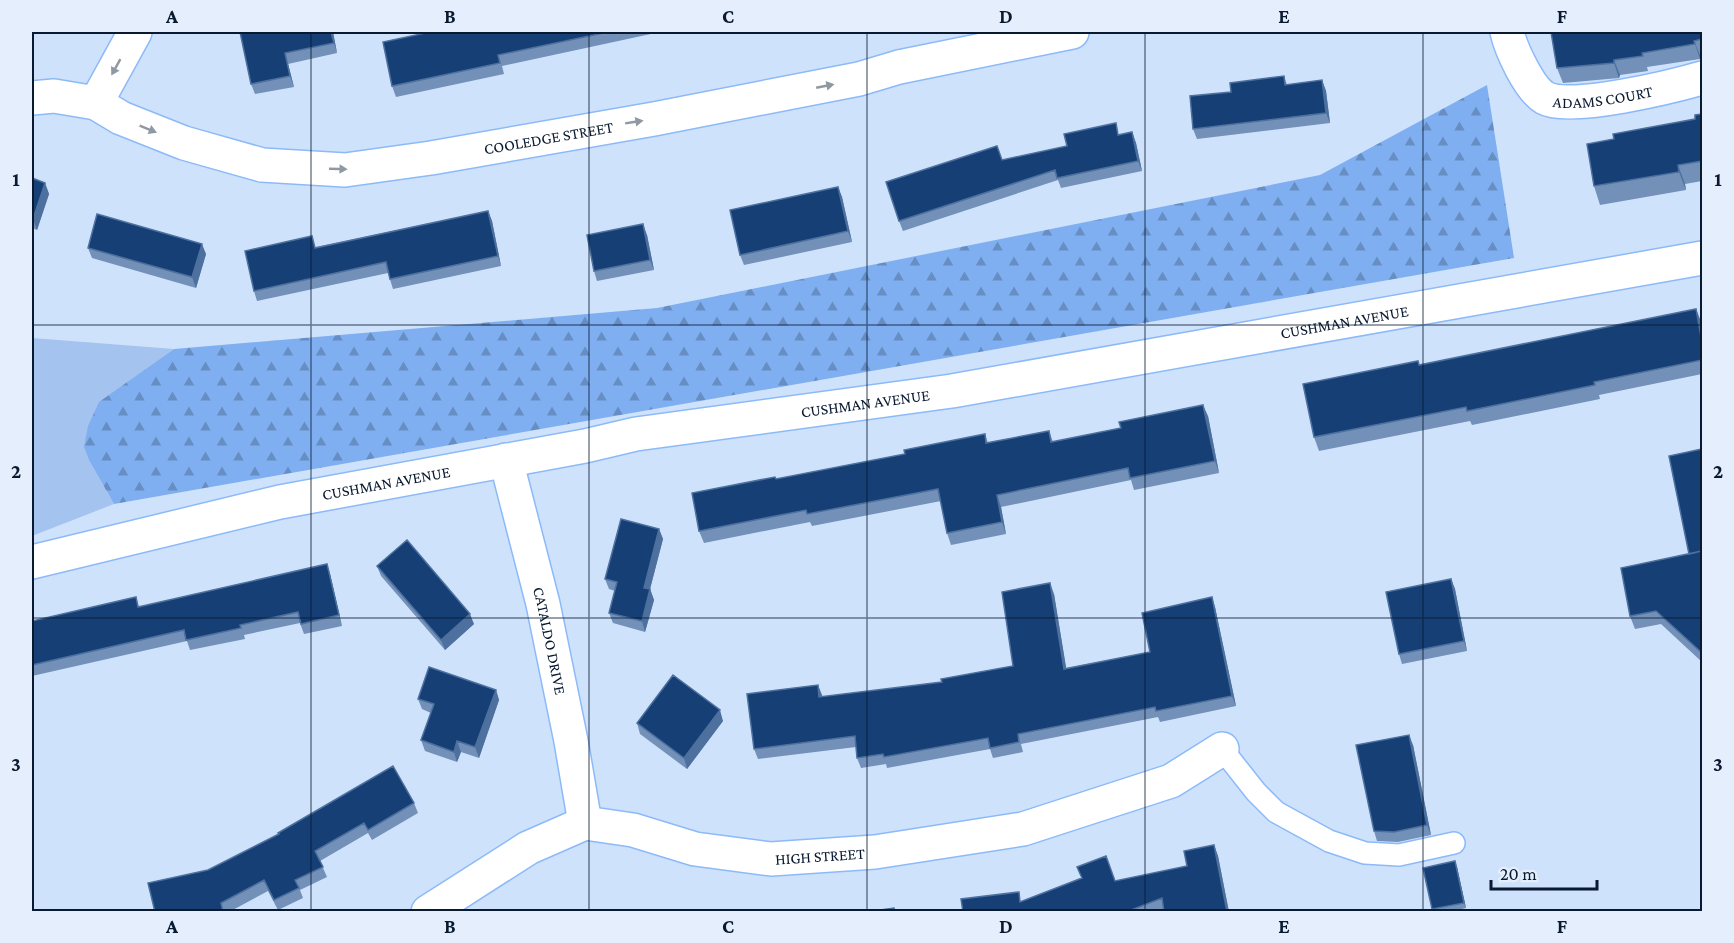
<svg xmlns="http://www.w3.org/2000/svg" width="1734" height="943" font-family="'Crimson Pro',serif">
<defs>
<pattern id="forest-firs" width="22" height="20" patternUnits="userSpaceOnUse" patternTransform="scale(1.5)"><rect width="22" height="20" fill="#7faff0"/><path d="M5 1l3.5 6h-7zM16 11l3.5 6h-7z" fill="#668ec3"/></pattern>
</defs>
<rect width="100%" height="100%" fill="#cfe2fc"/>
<path fill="#a4c3ee" d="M 32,338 L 174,349 L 100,402 L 90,462 L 114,504 L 32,536 Z"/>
<path fill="url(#forest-firs)" d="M 1487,85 L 1514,258 L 114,504 L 90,462 L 84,447 L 88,426 L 99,402 L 174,349 L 657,308 L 1320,175 Z"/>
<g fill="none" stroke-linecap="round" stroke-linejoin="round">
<defs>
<path id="service" d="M 1222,749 L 1256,792 L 1276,812 L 1329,841 L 1365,853 L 1399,855 L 1454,843"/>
<g id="minor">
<path id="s1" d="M 1507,32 C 1511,49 1529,89 1545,98 C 1570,112 1674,86 1702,78"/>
<path id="s2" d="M 32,98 L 54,96 L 96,103 L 121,118 L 184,143 L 262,165 L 345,170 L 431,158 L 654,119 L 859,79 L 899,67 L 1072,32"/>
<path d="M 96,103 L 135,32"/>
<path id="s3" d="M 506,460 L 543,604 L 571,741 L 585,823"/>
<path id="s4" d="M 428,912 L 528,848 L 585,823 L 633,830 L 695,849 L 771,859 L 875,852 L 1023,829 L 1171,781 L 1222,749"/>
</g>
<g id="tertiary">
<path id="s5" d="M 32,562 L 280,502 L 585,446 L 636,434 L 952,391 L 1702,258"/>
</g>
</defs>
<use href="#service" stroke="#8cbaf9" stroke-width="24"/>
<use href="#minor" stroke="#8cbaf9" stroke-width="36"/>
<use href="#tertiary" stroke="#8cbaf9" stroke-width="36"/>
<use href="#service" stroke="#fff" stroke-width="21"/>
<use href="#minor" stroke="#fff" stroke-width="33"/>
<use href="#tertiary" stroke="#fff" stroke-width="33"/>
</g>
<path fill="#7290b8" d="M 240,32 L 333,32 L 337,53 L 288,64 L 294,87 L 255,94 L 251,84 Z
M 430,32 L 660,32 L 502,66 L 504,74 L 396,97 L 392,86 Z
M 1702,32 L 1702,55 L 1700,55 L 1700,59 L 1647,67 L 1648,71 L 1620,75 L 1619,78 L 1563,83 L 1557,68 Z
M 1284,76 L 1287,85 L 1322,80 L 1326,91 L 1330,123 L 1197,139 L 1193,129 L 1231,92 Z
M 1702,114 L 1702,181 L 1685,184 L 1686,190 L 1600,205 L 1594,186 L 1614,139 L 1695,119 Z
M 1132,132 L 1136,143 L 1142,171 L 1061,188 L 1058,180 L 903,231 L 899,221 L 1002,160 Z
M 32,178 L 45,183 L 49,194 L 37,230 L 32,228 Z
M 838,187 L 842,197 L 852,242 L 744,265 L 740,255 Z
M 488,211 L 492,221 L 501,266 L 393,289 L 388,273 L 257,301 L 254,291 L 316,247 Z
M 647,235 L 654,270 L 597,281 L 594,271 Z
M 88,248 L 206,254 L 196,288 L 92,258 Z
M 1696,309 L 1701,322 L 1702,330 L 1702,374 L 1599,395 L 1600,399 L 1472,425 L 1470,421 L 1319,451 L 1314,437 L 1419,365 Z
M 1208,416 L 1219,473 L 1134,490 L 1131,480 L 1001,507 L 1006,534 L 951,545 L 947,533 L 941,501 L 812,526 L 810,522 L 704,543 L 699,531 L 776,479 L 905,454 L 985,434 L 988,443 L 1049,431 L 1053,442 Z
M 1702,449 L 1702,662 L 1661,624 L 1635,629 L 1630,616 L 1689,554 Z
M 659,529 L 663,539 L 650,589 L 654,600 L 645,632 L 613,623 L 609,613 L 615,591 L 609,589 L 605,579 Z
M 327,564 L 330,574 L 342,626 L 304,634 L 300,623 L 244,635 L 245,639 L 190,650 L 187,641 L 32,676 L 32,621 L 136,597 L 139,607 Z
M 377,566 L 474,624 L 445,650 L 381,576 Z
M 1451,579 L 1455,589 L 1467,651 L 1402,664 L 1399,654 Z
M 1054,594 L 1066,668 L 1150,652 L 1215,607 L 1236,706 L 1160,722 L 1158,717 L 1021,744 L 1023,752 L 993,758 L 990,749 L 887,768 L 886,764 L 861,768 L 857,758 L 856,747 L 758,759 L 754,749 L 818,685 L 822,697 L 942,682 L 1013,666 Z
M 496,690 L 499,700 L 479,758 L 461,752 L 457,762 L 425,751 L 421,740 L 431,713 L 422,709 L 418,699 Z
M 723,721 L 687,769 L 640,734 L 637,723 Z
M 1413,745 L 1431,835 L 1398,842 L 1377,841 L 1374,831 Z
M 414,803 L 418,813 L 372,840 L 368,833 L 320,861 L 327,877 L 300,890 L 303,898 L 278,910 L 268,891 L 229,912 L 155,912 L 208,870 Z
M 1214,845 L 1218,856 L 1229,912 L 1164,912 L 1164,909 L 1157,912 L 963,912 L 1022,901 L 1187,866 Z
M 1457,867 L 1466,908 L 1450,912 L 1432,912 L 1432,909 Z"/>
<path fill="#4d709e" d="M 331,32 L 333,32 L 337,53 L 334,43 Z
M 1694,41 L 1700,55 L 1700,59 Z
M 285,53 L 288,64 L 294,87 L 290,76 Z
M 1614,60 L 1620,75 L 1619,78 L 1614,63 Z
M 1322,80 L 1326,91 L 1330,123 L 1326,113 Z
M 1132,132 L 1136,143 L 1142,171 L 1138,161 Z
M 1678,165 L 1685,184 L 1686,190 L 1679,172 Z
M 45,183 L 49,194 L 37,230 L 33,219 Z
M 838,187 L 842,197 L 852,242 L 848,231 Z
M 488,211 L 492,221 L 501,266 L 498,256 Z
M 643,224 L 647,235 L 654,270 L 650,260 Z
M 202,244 L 206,254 L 196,288 L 192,277 Z
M 1696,309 L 1701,322 L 1702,330 L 1702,342 Z
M 1203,405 L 1208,416 L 1219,473 L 1215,461 Z
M 997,495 L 1001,507 L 1006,534 L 1002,522 Z
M 659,529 L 663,539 L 650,589 L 654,600 L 645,632 L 642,621 L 644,588 Z
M 327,564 L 330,574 L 342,626 L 339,615 Z
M 1451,579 L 1455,589 L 1467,651 L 1464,641 Z
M 1050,583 L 1054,594 L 1068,679 L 1064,669 Z
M 1212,597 L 1215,607 L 1236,706 L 1232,696 Z
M 470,614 L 474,624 L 445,650 L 441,640 Z
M 818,685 L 822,695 L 823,707 L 819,697 Z
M 496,690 L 499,700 L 479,758 L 475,747 Z
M 720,710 L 723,721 L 687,769 L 684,758 Z
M 1409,735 L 1413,745 L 1431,835 L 1427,825 Z
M 457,741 L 461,752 L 457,762 L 454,752 Z
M 1214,845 L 1218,856 L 1229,912 L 1227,912 Z
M 1455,861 L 1457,867 L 1466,908 L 1464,903 Z"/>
<path fill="#153f75" stroke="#4d709e" stroke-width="1.5" d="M 240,32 L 331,32 L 334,43 L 285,53 L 290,76 L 251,84 Z
M 430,32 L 608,32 L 498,55 L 500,63 L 392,86 L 383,42 Z
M 1551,32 L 1702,32 L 1702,39 L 1694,41 L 1695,44 L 1642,53 L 1643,56 L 1614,60 L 1614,63 L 1557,68 Z
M 1284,76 L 1285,85 L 1322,80 L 1326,113 L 1193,129 L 1190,96 L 1231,92 L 1230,83 Z
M 1702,114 L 1702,161 L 1678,165 L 1679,172 L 1594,186 L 1587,144 L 1614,139 L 1613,134 L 1695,119 L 1695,115 Z
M 1116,123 L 1118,135 L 1132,132 L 1138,161 L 1057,178 L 1055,170 L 899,221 L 886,182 L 997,146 L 1002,160 L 1067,146 L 1064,134 Z
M 32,178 L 45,183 L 33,219 L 32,218 Z
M 838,187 L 848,231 L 740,255 L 730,210 Z
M 488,211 L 498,256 L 390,279 L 386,262 L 254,291 L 245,251 L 312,236 L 315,248 Z
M 97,214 L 202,244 L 192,277 L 88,248 Z
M 643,224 L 650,260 L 594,271 L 587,235 Z
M 1696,309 L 1702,342 L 1702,360 L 1594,382 L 1595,385 L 1467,411 L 1466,407 L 1314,437 L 1303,384 L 1418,361 L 1419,365 Z
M 1203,405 L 1215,461 L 1130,478 L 1128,468 L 997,495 L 1002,522 L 947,533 L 938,489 L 807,514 L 806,510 L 699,531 L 692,493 L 775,477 L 776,479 L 905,454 L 904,450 L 985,434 L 986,443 L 1049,431 L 1051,442 L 1121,428 L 1119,422 Z
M 1702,449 L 1702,551 L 1689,554 L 1669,456 Z
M 621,519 L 659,529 L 644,588 L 650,589 L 642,621 L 609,613 L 617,582 L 605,579 Z
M 407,540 L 470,614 L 441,640 L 377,566 Z
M 1702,551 L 1702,653 L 1656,611 L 1630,616 L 1621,568 Z
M 327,564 L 339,615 L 301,624 L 298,612 L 240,625 L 241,628 L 186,640 L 184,630 L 32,665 L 32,621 L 136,597 L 138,607 Z
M 1451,579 L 1464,641 L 1399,654 L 1386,592 Z
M 1050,583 L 1064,669 L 1150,652 L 1142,613 L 1212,597 L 1232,696 L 1156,711 L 1155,707 L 1018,734 L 1019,742 L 990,748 L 988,738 L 884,757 L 883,754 L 857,758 L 855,736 L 754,749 L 747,694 L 818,685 L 819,697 L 942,682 L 941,679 L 1013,666 L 1002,592 Z
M 429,667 L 496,690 L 475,747 L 457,741 L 454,752 L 421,740 L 434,704 L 418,699 Z
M 673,675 L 720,710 L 684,758 L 637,723 Z
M 1409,735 L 1427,825 L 1394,832 L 1374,831 L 1356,745 Z
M 393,766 L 414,803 L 368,830 L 364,823 L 315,851 L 323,867 L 295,880 L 299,888 L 274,900 L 264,880 L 221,903 L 223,912 L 155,912 L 148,883 L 208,870 L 279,834 L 278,833 Z
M 1214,845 L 1227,912 L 1164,912 L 1162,898 L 1126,912 L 963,912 L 961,899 L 1019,892 L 1020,902 L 1082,878 L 1077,867 L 1106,856 L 1115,881 L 1187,866 L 1184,851 Z
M 1455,861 L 1464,903 L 1432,909 L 1423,868 Z
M 894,908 L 895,912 L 866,912 Z"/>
<defs><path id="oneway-solid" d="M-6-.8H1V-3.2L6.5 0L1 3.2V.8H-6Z" transform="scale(1.5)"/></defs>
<g fill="#9098a2">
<use href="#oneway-solid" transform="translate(116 67) rotate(119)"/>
<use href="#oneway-solid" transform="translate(825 86) rotate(-11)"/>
<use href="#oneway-solid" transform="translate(634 122) rotate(-9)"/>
<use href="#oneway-solid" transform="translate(148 129) rotate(22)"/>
<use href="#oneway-solid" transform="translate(338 169) rotate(2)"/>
</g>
<path fill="none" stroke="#081930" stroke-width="1.5" stroke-opacity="0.55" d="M 311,32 L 311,912M 589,32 L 589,912M 867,32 L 867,912M 1145,32 L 1145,912M 1423,32 L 1423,912M 32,325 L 1702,325M 32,618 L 1702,618"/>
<g text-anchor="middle" stroke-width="6" stroke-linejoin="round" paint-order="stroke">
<g font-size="16" fill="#081930" stroke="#e5eefc">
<text dy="6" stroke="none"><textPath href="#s1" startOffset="136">ADAMS COURT</textPath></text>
<text dy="6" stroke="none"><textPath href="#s2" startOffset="532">COOLEDGE STREET</textPath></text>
<text dy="6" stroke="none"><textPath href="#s5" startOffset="1335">CUSHMAN AVENUE</textPath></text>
<text dy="6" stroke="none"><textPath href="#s5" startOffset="849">CUSHMAN AVENUE</textPath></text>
<text dy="6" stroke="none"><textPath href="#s5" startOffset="363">CUSHMAN AVENUE</textPath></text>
<text dy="6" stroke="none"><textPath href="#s3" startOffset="186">CATALDO DRIVE</textPath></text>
<text dy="6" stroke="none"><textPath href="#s4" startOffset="420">HIGH STREET</textPath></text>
</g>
</g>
<rect width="1734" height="943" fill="none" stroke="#e5eefc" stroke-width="66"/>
<path d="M1491 880v9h106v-9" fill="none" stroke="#081930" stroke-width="3"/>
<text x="1500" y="880" font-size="18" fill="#081930" stroke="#e5eefc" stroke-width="4.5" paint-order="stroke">20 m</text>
<rect x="33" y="33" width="1668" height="877" fill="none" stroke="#081930" stroke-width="2"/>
<g font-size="20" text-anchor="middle" font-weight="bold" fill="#081930">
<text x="172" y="23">A</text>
<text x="450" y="23">B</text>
<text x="728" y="23">C</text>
<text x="1006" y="23">D</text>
<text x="1284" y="23">E</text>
<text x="1562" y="23">F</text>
<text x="16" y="186">1</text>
<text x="1718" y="186">1</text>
<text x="16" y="478">2</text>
<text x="1718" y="478">2</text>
<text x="16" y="771">3</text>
<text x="1718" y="771">3</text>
<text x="172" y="933">A</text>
<text x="450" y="933">B</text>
<text x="728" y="933">C</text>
<text x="1006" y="933">D</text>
<text x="1284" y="933">E</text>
<text x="1562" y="933">F</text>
</g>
</svg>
